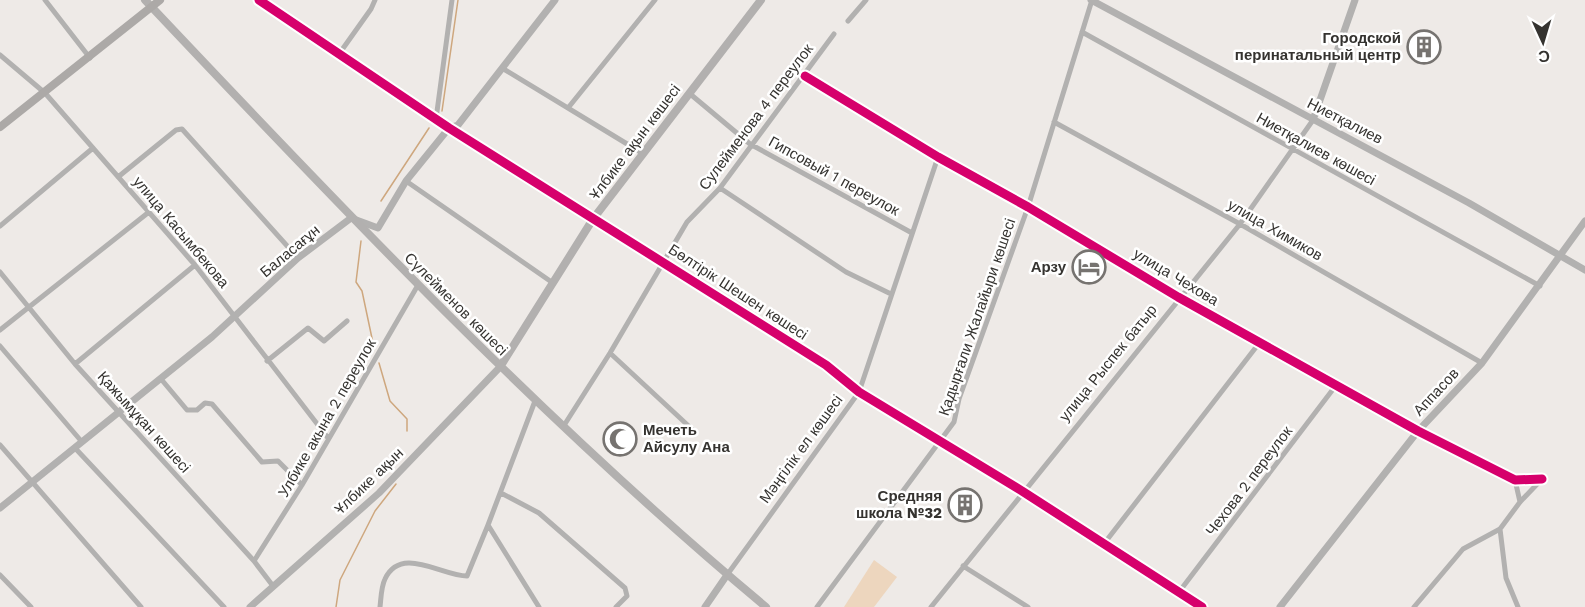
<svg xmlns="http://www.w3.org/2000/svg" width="1585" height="607" font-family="'Work Sans',sans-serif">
<rect width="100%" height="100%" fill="#eeeae7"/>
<path fill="#edd6be" d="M 874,560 L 897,577 L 874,607 L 844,607 Z"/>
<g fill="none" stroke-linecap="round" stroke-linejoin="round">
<path stroke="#cea77e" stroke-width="1.5" d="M 442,111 L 458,0
M 381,201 L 429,128
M 361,241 L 356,282 L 362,291 L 373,343
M 379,363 L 390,401 L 407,419 L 407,431
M 336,607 L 340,580 L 375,511 L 396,484"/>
<path stroke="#b2b1b0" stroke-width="5" d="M 45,0 L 90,58
M 259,0 L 449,128 L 826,365 L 859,392 L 1022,491 L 1202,607
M 848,21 L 866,0
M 1082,32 L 1540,286
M 339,54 L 371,9 L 375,0
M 0,55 L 45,93 L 195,265 L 328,438
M 502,68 L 642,153
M 805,76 L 938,157 L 1028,207 L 1178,297 L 1418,431 L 1515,480 L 1542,479
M 689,93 L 750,144 L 912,233
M 568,108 L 655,0
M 436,119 L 452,0
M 1054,122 L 1240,224 L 1482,363
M 118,177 L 176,130 L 182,129 L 298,258
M 406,181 L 553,283
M 720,188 L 846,272 L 891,294
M 0,226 L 93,148
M 0,272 L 75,364 L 254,561 L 273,586
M 0,330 L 149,212
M 0,346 L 82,442
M 610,353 L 694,431
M 267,361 L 308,328 L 324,341 L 347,321
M 75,364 L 195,265
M 161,379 L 187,410 L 197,410 L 205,403 L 212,404 L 262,462 L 278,461 L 302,485
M 535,401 L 488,525 L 539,607
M 563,427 L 610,353 L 687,222 L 720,188 L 834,34
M 0,445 L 141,607
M 75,448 L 224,607
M 1515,480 L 1520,502
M 501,493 L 539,513 L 625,588 L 627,596 L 616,607
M 1500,529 L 1506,578 L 1518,607
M 1103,545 L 1260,342
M 254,561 L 302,485 L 418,285
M 963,566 L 1028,607
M 0,575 L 31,607
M 727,575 L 859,392 L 938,157
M 1179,592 L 1337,384
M 380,607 C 381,599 381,587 385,579 C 401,545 442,576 467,576 L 488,525
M 817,607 L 954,422 L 959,399 L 1028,207 L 1092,0
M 931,607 L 1240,224 L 1313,120
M 1414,607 L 1463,549 L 1500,529 L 1520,502 L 1542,479"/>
<path stroke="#b2b1b0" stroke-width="7" d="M 1091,0 L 1469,203 L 1585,270
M 1313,120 L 1355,0
M 0,508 L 212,337 L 298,258 L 351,218 L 378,228 L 406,181 L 449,128 L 458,125 L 555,0
M 250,607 L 379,493 L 500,367
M 705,607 L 727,575
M 1280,607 L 1418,431 L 1482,363 L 1585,221"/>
<path stroke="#b2b0af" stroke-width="8" d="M 145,0 C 344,211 543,421 766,607
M 500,367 L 593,219 L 761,0"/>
<path stroke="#aca9a7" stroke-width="8" d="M 0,127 L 160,0"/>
<defs>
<path id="cycleway" d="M 259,0 L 449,128 L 826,365 L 859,392 L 1022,491 L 1202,607
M 805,76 L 938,157 L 1028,207 L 1178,297 L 1418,431 L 1515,480 L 1542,479"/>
</defs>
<use href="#cycleway" stroke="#fff" stroke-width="13"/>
<use href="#cycleway" stroke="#d6006c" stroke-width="9"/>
</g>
<defs>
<symbol id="building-ring" viewBox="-11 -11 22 22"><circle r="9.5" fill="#fff" stroke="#767370" stroke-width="1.5"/><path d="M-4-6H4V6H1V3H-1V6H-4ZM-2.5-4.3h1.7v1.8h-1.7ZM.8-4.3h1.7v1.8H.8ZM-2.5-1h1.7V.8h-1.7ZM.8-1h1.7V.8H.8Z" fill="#767370"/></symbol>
<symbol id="hotel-ring" viewBox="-11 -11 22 22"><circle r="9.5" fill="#fff" stroke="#767370" stroke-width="1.5"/><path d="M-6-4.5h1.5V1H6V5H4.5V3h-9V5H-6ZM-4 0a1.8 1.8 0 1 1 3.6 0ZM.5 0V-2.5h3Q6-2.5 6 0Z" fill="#767370"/></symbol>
<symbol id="mosque-ring" viewBox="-11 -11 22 22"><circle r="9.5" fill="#fff" stroke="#767370" stroke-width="1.5"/><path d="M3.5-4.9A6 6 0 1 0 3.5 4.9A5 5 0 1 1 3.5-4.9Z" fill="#767370"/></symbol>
</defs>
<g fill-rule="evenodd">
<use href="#building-ring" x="1405" y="28" width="38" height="38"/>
<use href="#hotel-ring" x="1070" y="248" width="38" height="38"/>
<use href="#mosque-ring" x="601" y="420" width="38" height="38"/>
<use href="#building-ring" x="946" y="486" width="38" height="38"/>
</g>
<g text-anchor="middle" stroke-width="5" stroke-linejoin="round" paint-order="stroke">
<g font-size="15" font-weight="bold" fill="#353330" stroke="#fff" text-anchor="end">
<text x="1401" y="43">Городской<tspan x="1401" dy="17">перинатальный центр</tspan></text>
<text x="1066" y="272">Арзу</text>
<text x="643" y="435" text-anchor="start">Мечеть<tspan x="643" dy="17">Айсулу Ана</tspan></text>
<text x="942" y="501">Средняя<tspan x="942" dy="17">школа №32</tspan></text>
</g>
<g font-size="15" fill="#353330" stroke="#fff">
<text transform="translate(756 117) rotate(-53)" y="5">Сулейменова 4 переулок</text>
<text transform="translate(1345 121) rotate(27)" y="5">Ниетқалиев</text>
<text transform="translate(635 142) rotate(-53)" y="5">Ұлбике ақын көшесі</text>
<text transform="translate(1316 149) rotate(29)" y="5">Ниетқалиев көшесі</text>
<text transform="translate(834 176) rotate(29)" y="5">Гипсовый 1 переулок</text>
<text transform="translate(1275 230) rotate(30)" y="5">улица Химиков</text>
<text transform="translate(181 232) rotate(50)" y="5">улица Касымбекова</text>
<text transform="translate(290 251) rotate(-40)" y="5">Баласағұн</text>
<text transform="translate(1176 277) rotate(31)" y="5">улица Чехова</text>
<text transform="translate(738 292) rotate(33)" y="5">Бөлтірік Шешен көшесі</text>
<text transform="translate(456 304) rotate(45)" y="5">Сүлейменов көшесі</text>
<text transform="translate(977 317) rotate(-71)" y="5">Қадырғали Жалайыри көшесі</text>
<text transform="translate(1108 363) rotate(-51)" y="5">улица Рыспек батыр</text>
<text transform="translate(1436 392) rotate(-47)" y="5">Аппасов</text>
<text transform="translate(327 418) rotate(-60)" y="5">Улбике акына 2 переулок</text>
<text transform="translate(144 422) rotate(48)" y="5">Қажымұқан көшесі</text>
<text transform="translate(801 449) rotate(-54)" y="5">Мәңгілік ел көшесі</text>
<text transform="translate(369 481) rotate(-44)" y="5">Ұлбике ақын</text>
<text transform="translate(1249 481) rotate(-53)" y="5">Чехова 2 переулок</text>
</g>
</g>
<g transform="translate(1543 42) rotate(176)" stroke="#ffffff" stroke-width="4.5" paint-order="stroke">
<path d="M0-4.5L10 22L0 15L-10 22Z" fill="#353330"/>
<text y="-9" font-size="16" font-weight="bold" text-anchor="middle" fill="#353330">С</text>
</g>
</svg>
